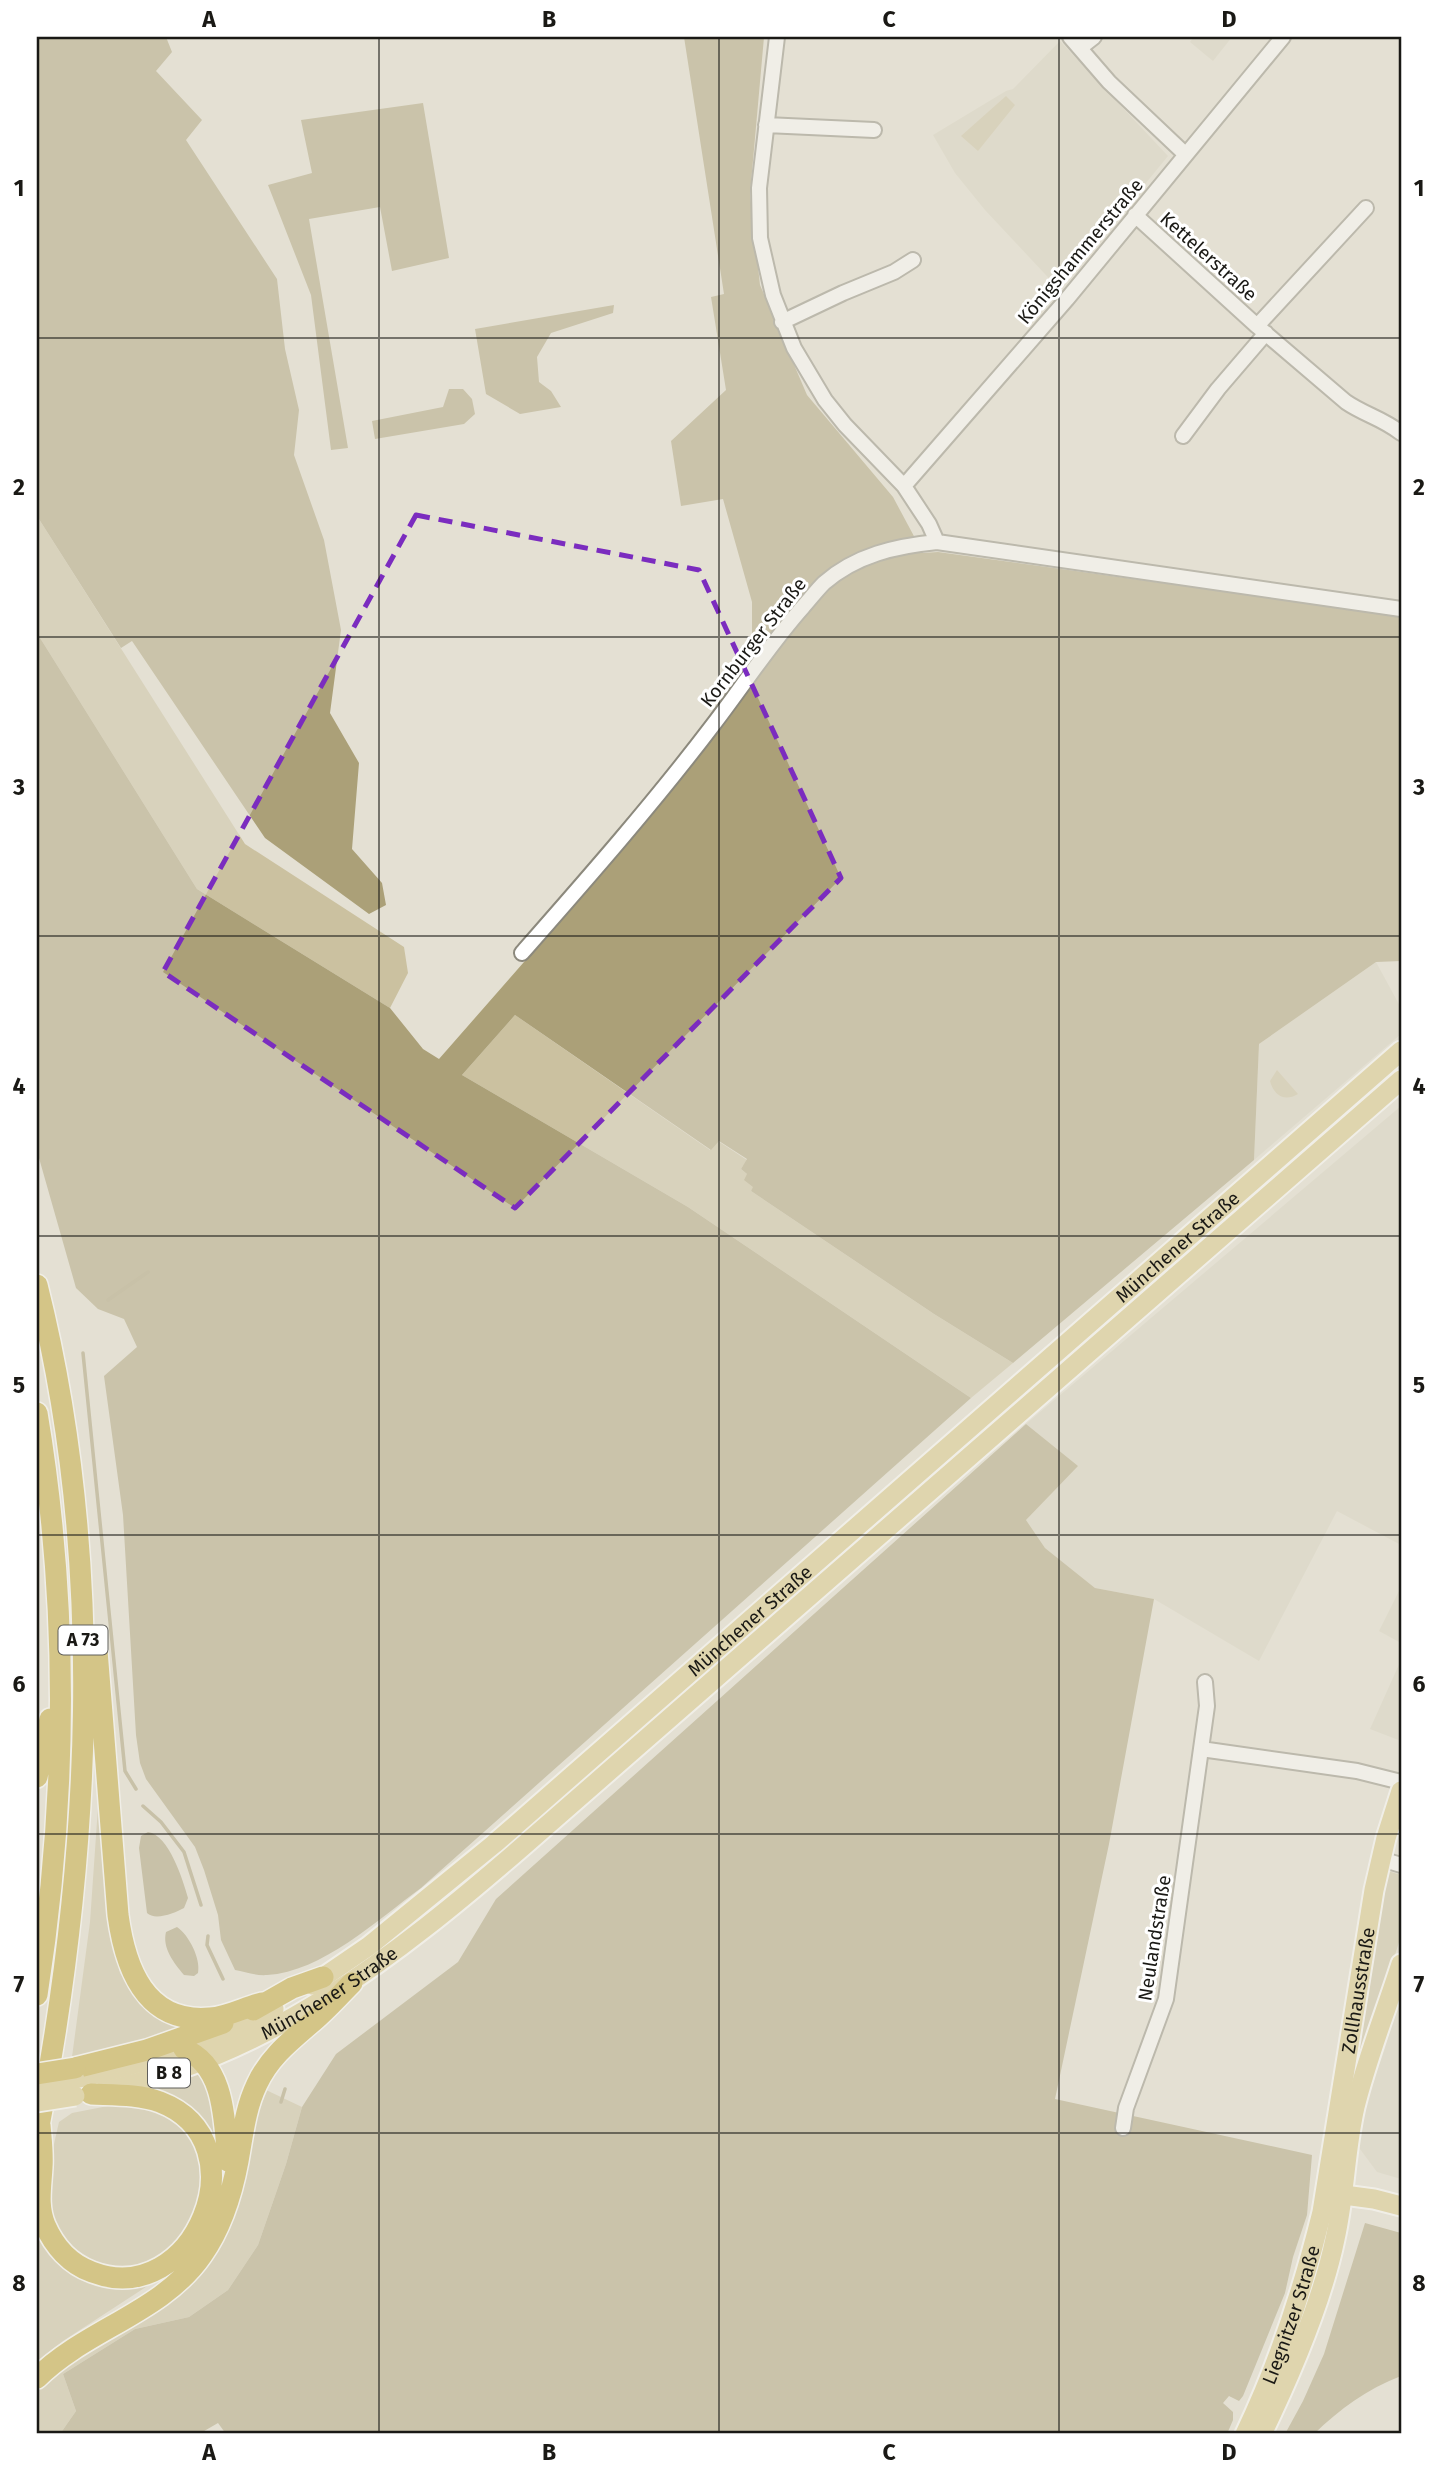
<svg xmlns="http://www.w3.org/2000/svg" width="1438" height="2471" font-family="'Fira Sans',sans-serif">
<rect width="100%" height="100%" fill="#e4e0d3"/>
<path fill="#d8d3c0" d="M 1194,37 L 1232,37 L 1213,61 L 1190,42 Z
M 1060,41 L 1168,156 L 1059,289 L 985,210 L 955,173 L 933,135 L 1006,91 L 1013,89 Z
M 1376,962 L 1401,1008 L 1401,1034 L 1254,1160 L 1259,1044 Z
M 1401,1106 L 1401,1545 L 1337,1511 L 1259,1661 L 1154,1599 L 1095,1588 L 1045,1548 L 1026,1520 L 1077,1466 L 1026,1424 Z
M 1401,1587 L 1401,1643 L 1379,1631 Z
M 1401,1660 L 1401,1741 L 1370,1729 Z
M 1401,1991 L 1401,2179 L 1377,2172 L 1357,2145 L 1366,2104 L 1385,2048 Z"/>
<path fill="#cbc1a0" d="M 1006,96 L 1015,105 L 978,151 L 961,136 Z
M 37,516 L 245,844 L 404,947 L 408,973 L 390,1008 L 197,889 L 37,633 Z
M 515,1015 L 710,1150 L 718,1141 L 747,1160 L 741,1169 L 747,1174 L 754,1187 L 751,1191 L 934,1314 L 1013,1363 L 971,1398 L 688,1207 L 462,1075 Z
M 1277,1070 L 1298,1094 C 1285,1102 1274,1096 1270,1081 Z
M 98,1807 L 110,1928 L 120,1973 L 136,1996 L 183,2023 L 180,2031 L 76,2058 L 72,2057 L 90,1922 Z
M 1385,1870 L 1401,1875 L 1401,1936 L 1349,2099 Z
M 196,2072 L 202,2073 C 214,2099 216,2130 220,2158 L 149,2089 L 149,2086 Z
M 264,2089 L 302,2107 L 286,2164 L 258,2245 L 228,2290 L 189,2317 L 135,2329 L 63,2374 L 76,2411 L 60,2434 L 37,2434 L 37,2386 L 186,2286 L 247,2142 Z
M 118,2104 C 148,2105 180,2114 193,2144 C 196,2150 200,2157 201,2164 C 207,2199 184,2248 150,2262 C 107,2281 56,2252 49,2206 C 45,2179 53,2149 59,2122 L 72,2113 Z
M 37,2225 L 66,2268 L 172,2270 L 63,2341 L 37,2361 Z"/>
<path fill="#aba078" d="M 37,37 L 166,37 L 172,52 L 156,71 L 202,120 L 186,140 L 277,279 L 285,349 L 299,410 L 294,455 L 324,540 L 341,630 L 330,713 L 359,763 L 352,849 L 382,883 L 386,905 L 369,914 L 265,838 L 132,641 L 121,648 L 37,516 Z
M 684,37 L 764,37 L 750,194 L 760,285 L 807,395 L 893,497 L 923,553 L 938,552 L 1401,616 L 1401,961 L 1376,962 L 1259,1044 L 1254,1160 L 1013,1363 L 934,1314 L 751,1191 L 753,1187 L 744,1180 L 747,1174 L 741,1169 L 747,1159 L 719,1141 L 711,1150 L 515,1015 L 462,1075 L 688,1207 L 971,1398 L 421,1888 C 377,1920 322,1972 267,1975 C 257,1976 245,1972 235,1970 L 221,1940 L 218,1915 L 204,1870 L 195,1847 L 146,1779 L 140,1763 L 136,1735 L 123,1515 L 104,1376 L 137,1347 L 124,1319 L 98,1309 L 76,1288 L 37,1151 L 37,633 L 197,889 L 390,1008 L 423,1049 L 439,1059 L 531,954 L 752,681 L 752,602 L 723,499 L 681,506 L 671,441 L 726,390 L 711,297 L 724,294 Z
M 423,103 L 449,258 L 392,271 L 380,207 L 309,219 L 348,448 L 331,450 L 311,295 L 268,185 L 312,173 L 301,120 Z
M 614,305 L 613,313 L 551,333 L 537,357 L 539,382 L 551,391 L 561,407 L 520,414 L 486,394 L 475,329 Z
M 449,389 L 463,389 L 472,399 L 475,414 L 464,424 L 375,439 L 372,421 L 443,407 Z
M 1026,1424 L 1078,1466 L 1026,1520 L 1045,1548 L 1095,1588 L 1154,1599 L 1109,1844 L 1055,2099 L 1312,2155 L 1307,2215 L 1293,2257 L 1285,2293 L 1243,2396 L 1239,2401 L 1229,2396 L 1223,2403 L 1233,2412 L 1233,2420 L 1227,2434 L 226,2434 L 218,2423 L 199,2434 L 60,2434 L 76,2411 L 63,2374 L 135,2329 L 189,2317 L 228,2290 L 258,2245 L 286,2164 L 302,2107 L 336,2054 L 458,1962 L 496,1899 Z
M 1365,2223 L 1401,2233 L 1401,2376 C 1367,2389 1340,2409 1314,2434 L 1285,2434 L 1303,2401 L 1324,2354 Z"/>
<path fill="#a69b73" d="M 148,1832 C 169,1835 183,1880 188,1898 L 184,1908 C 175,1913 155,1921 147,1913 L 139,1848 L 141,1836 Z
M 177,1927 C 189,1935 201,1959 198,1973 L 194,1976 L 184,1975 C 174,1963 162,1948 166,1932 Z"/>
<g fill="none" stroke-linecap="round" stroke-linejoin="round">
<path stroke="#a69b73" stroke-width="3.5" d="M 108,1300 L 148,1272
M 83,1353 L 125,1771 L 136,1789
M 143,1806 L 161,1822 L 184,1852 L 201,1905
M 208,1936 L 207,1945 L 223,1979
M 281,2102 L 285,2089"/>
<defs>
<path id="minor" d="M 777,37 L 759,188 L 760,238 L 773,295 L 794,348 L 825,400 L 845,425 L 904,486 L 929,524 L 937,542
M 1070,37 L 1109,82 L 1185,154
M 1080,48 L 1094,37
M 766,125 L 874,130
M 1135,215 L 1257,326 L 1346,402 C 1365,415 1382,418 1401,433
M 782,322 L 843,293 L 894,272 L 913,260
M 1257,326 L 1366,208
M 1183,436 L 1218,389 L 1266,333
M 904,486 L 1067,299 L 1283,37
M 522,953 C 587,879 653,804 713,725 C 743,686 770,644 803,607 C 810,599 817,590 824,583 C 856,555 896,546 937,542 L 1401,609
M 1201,1749 L 1357,1771 L 1401,1782
M 1381,1859 L 1401,1865
M 1123,2128 L 1126,2108 L 1166,1999 L 1207,1706 L 1205,1682"/>
<g id="major">
<path id="s1" d="M 312,1985 L 369,1946 L 494,1844 L 1401,1051"/>
<path d="M 75,2079 C 144,2064 212,2043 274,2009"/>
<path id="s2" d="M 103,2091 C 270,2055 395,1957 521,1848 L 1401,1080"/>
<path d="M 1329,2193 L 1374,2199 L 1401,2206"/>
<path id="s3" d="M 1245,2434 C 1279,2363 1303,2289 1322,2212 L 1374,1890 L 1386,1838 L 1401,1791"/>
<path d="M 1262,2434 C 1290,2376 1322,2302 1335,2239 C 1345,2195 1345,2151 1355,2107 C 1367,2058 1386,2011 1401,1964"/>
</g>
<path id="highway" d="M 37,1285 C 107,1564 91,1857 37,2137
M 37,1413 C 69,1605 67,1803 37,1995
M 96,1638 L 118,1915 C 125,1967 145,2024 210,2018 C 228,2017 245,2007 262,2003
M 37,1777 L 50,1719
M 253,2010 L 292,1988 L 323,1977
M 184,2049 C 226,2066 224,2123 228,2161
M 75,2068 L 147,2050 L 223,2023
M 40,2125 C 41,2138 43,2153 42,2167 C 41,2187 37,2206 45,2225 C 54,2246 70,2264 92,2272 C 194,2311 264,2142 160,2102 C 139,2094 113,2095 91,2094
M 37,2378 C 86,2329 162,2313 202,2255 C 221,2228 232,2193 238,2161 C 243,2134 245,2109 257,2084 C 269,2058 289,2042 310,2024 C 325,2012 338,1997 352,1983"/>
</defs>
<use href="#minor" stroke="#8c897d" stroke-width="18"/>
<use href="#major" stroke="#fff" stroke-width="23"/>
<use href="#highway" stroke="#fff" stroke-width="24"/>
<use href="#minor" stroke="#fff" stroke-width="14"/>
<use href="#major" stroke="#dac880" stroke-width="19"/>
<use href="#highway" stroke="#c1a42b" stroke-width="21"/>
<defs>
<path id="major-bridge" d="M 37,2084 L 75,2079
M 37,2102 L 75,2096"/>
<path id="highway-bridge" d="M 37,2074 L 75,2068"/>
</defs>
<use href="#major-bridge" stroke="#fff" stroke-width="23" stroke-linecap="butt"/>
<use href="#highway-bridge" stroke="#fff" stroke-width="24" stroke-linecap="butt"/>
<use href="#major-bridge" stroke="#dac880" stroke-width="19"/>
<use href="#highway-bridge" stroke="#c1a42b" stroke-width="21"/>
</g>
<path d="M0 0H1438V2471H0ZM 416,515 L 699,570 L 841,878 L 515,1208 L 163,972 Z" fill="#e4e0d3" fill-opacity=".55" fill-rule="evenodd"/>
<path fill="none" stroke="#7b2cbf" stroke-width="5" stroke-dasharray="14 9" stroke-linejoin="round" d="M 416,515 L 699,570 L 841,878 L 515,1208 L 163,972 Z"/>
<path fill="none" stroke="#1a1915" stroke-width="2" stroke-opacity="0.55" d="M 379,37 L 379,2434M 719,37 L 719,2434M 1059,37 L 1059,2434M 37,338 L 1401,338M 37,637 L 1401,637M 37,936 L 1401,936M 37,1236 L 1401,1236M 37,1535 L 1401,1535M 37,1834 L 1401,1834M 37,2133 L 1401,2133"/>
<g text-anchor="middle" stroke-width="6" stroke-linejoin="round" paint-order="stroke">
<g fill="#fff" stroke="#5f5e5b" stroke-width="2">
<rect x="58.5" y="1625.5" width="49" height="29" rx="5"/>
<rect x="148" y="2058.5" width="42" height="29" rx="5"/>
</g>
<g font-size="18" font-weight="bold" fill="#1a1915">
<text x="83" y="1646">A 73</text>
<text x="169" y="2079">B 8</text>
</g>
<g font-size="19" fill="#1a1915" stroke="#fff">
<text transform="translate(1080 251) rotate(-50)" y="7">Königshammerstraße</text>
<text transform="translate(1209 256) rotate(42)" y="7">Kettelerstraße</text>
<text transform="translate(753 642) rotate(-52)" y="7">Kornburger Straße</text>
<text dy="7" stroke="none"><textPath href="#s1" startOffset="1138">Münchener Straße</textPath></text>
<text dy="7" stroke="none"><textPath href="#s1" startOffset="570">Münchener Straße</textPath></text>
<text transform="translate(1154 1938) rotate(-81)" y="7">Neulandstraße</text>
<text dy="7" stroke="none"><textPath href="#s3" startOffset="460">Zollhausstraße</textPath></text>
<text dy="7" stroke="none"><textPath href="#s2" startOffset="248">Münchener Straße</textPath></text>
<text dy="7" stroke="none"><textPath href="#s3" startOffset="128">Liegnitzer Straße</textPath></text>
</g>
</g>
<rect width="1438" height="2471" fill="none" stroke="#ffffff" stroke-width="77"/>
<rect x="38" y="38" width="1362" height="2394" fill="none" stroke="#1a1915" stroke-width="2.5"/>
<g font-size="23" text-anchor="middle" font-weight="bold" fill="#1a1915">
<text x="209" y="27">A</text>
<text x="549" y="27">B</text>
<text x="889" y="27">C</text>
<text x="1229" y="27">D</text>
<text x="19" y="196">1</text>
<text x="1419" y="196">1</text>
<text x="19" y="495">2</text>
<text x="1419" y="495">2</text>
<text x="19" y="795">3</text>
<text x="1419" y="795">3</text>
<text x="19" y="1094">4</text>
<text x="1419" y="1094">4</text>
<text x="19" y="1393">5</text>
<text x="1419" y="1393">5</text>
<text x="19" y="1692">6</text>
<text x="1419" y="1692">6</text>
<text x="19" y="1992">7</text>
<text x="1419" y="1992">7</text>
<text x="19" y="2291">8</text>
<text x="1419" y="2291">8</text>
<text x="209" y="2460">A</text>
<text x="549" y="2460">B</text>
<text x="889" y="2460">C</text>
<text x="1229" y="2460">D</text>
</g>
</svg>
